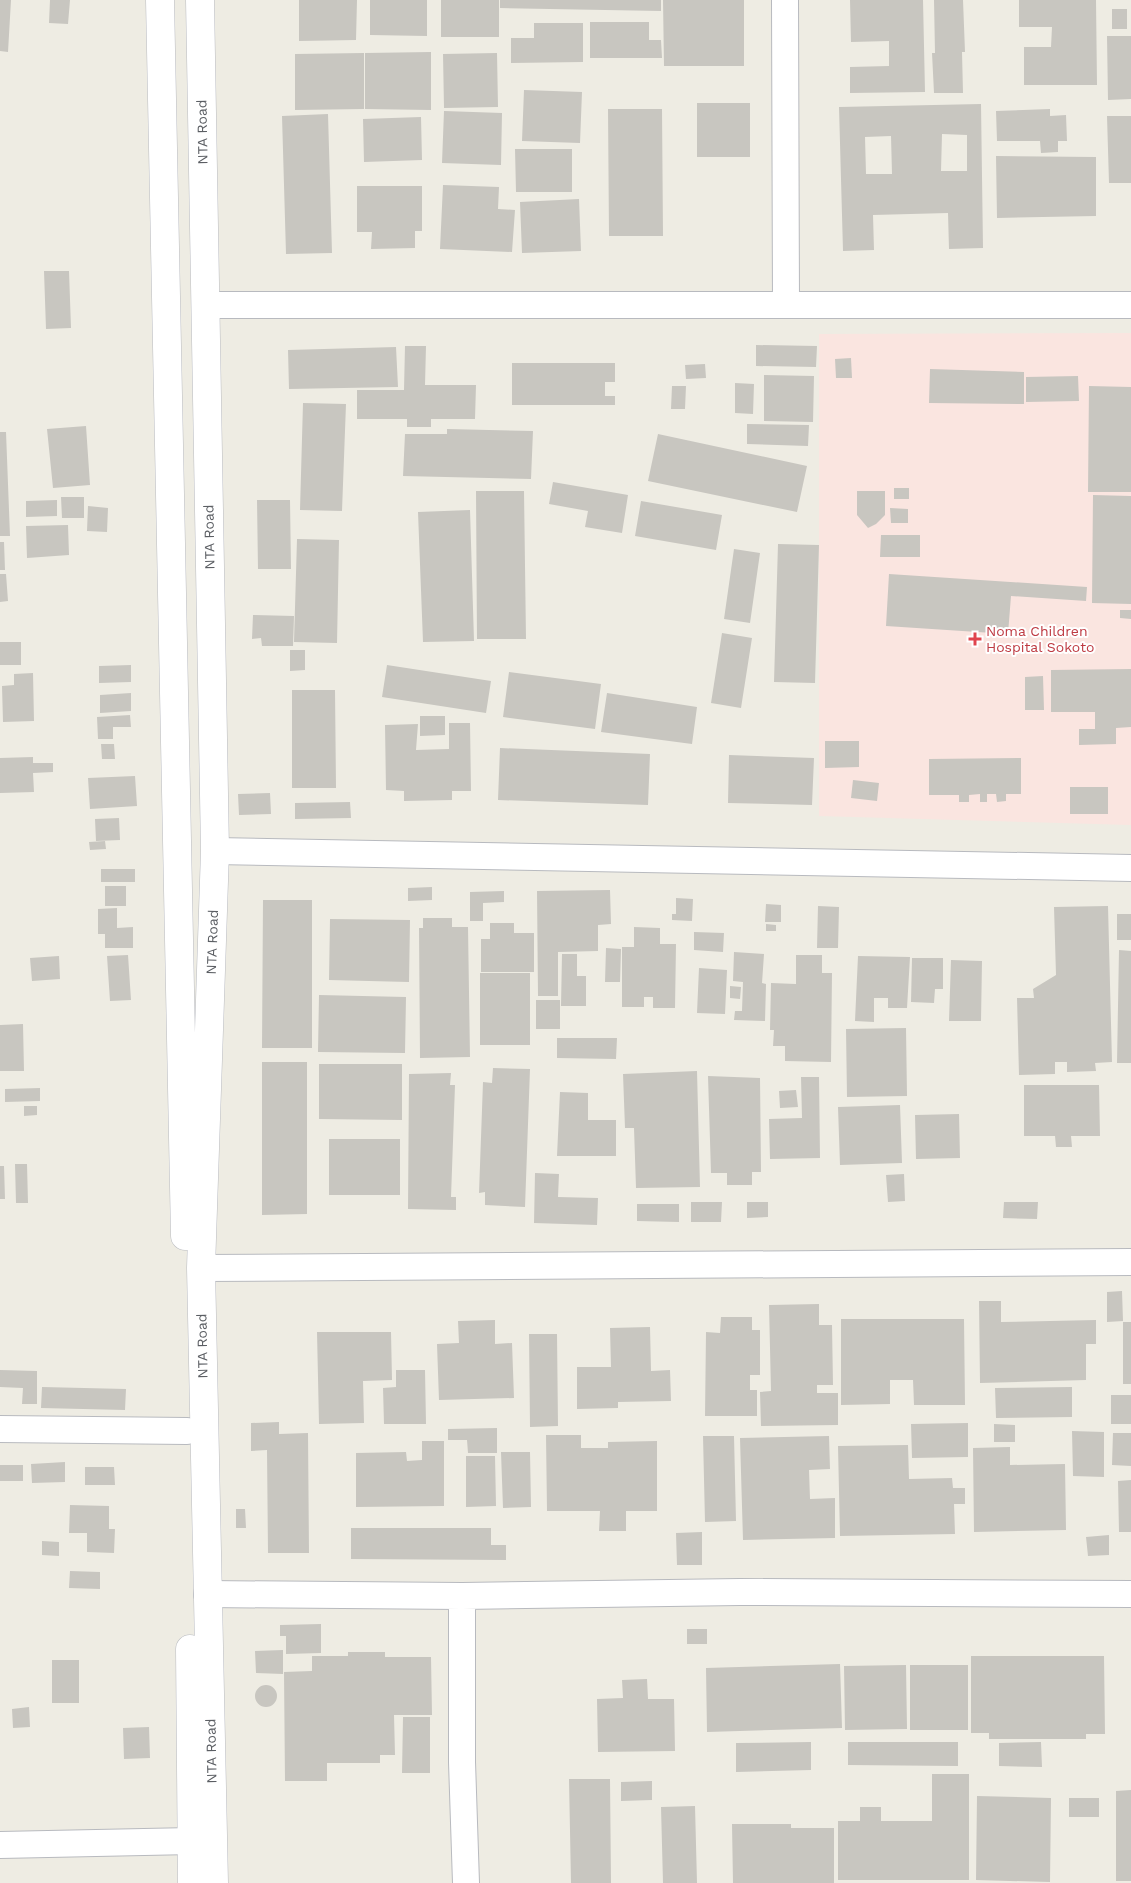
<svg xmlns="http://www.w3.org/2000/svg" width="1131" height="1883" font-family="'Work Sans',sans-serif">
<rect width="100%" height="100%" fill="#eeece3"/>
<path fill="#fae5e0" d="M 1131,333 L 1131,825 L 819,816 L 819,334 Z"/>
<path fill="#c8c6c0" fill-rule="evenodd" d="M 0,0 L 11,0 L 8,52 L 0,51 Z
M 50,0 L 70,0 L 68,24 L 49,23 Z
M 299,0 L 357,0 L 356,40 L 299,41 Z
M 370,0 L 427,0 L 427,36 L 370,35 Z
M 441,0 L 499,0 L 499,37 L 441,37 Z
M 500,0 L 661,0 L 661,11 L 500,8 Z
M 663,0 L 744,0 L 744,66 L 664,66 Z
M 850,0 L 923,0 L 925,92 L 850,93 L 850,67 L 889,66 L 889,41 L 851,42 Z
M 934,0 L 963,0 L 965,52 L 962,52 L 963,93 L 934,93 L 932,53 L 935,53 Z
M 1019,0 L 1096,0 L 1097,85 L 1024,85 L 1024,47 L 1051,47 L 1052,27 L 1019,27 Z
M 1112,9 L 1127,9 L 1127,29 L 1112,29 Z
M 590,22 L 649,22 L 649,40 L 661,40 L 662,58 L 590,58 Z
M 534,23 L 583,23 L 583,62 L 511,63 L 511,38 L 534,38 Z
M 1107,36 L 1131,36 L 1131,99 L 1108,100 Z
M 431,52 L 431,110 L 365,109 L 365,53 Z
M 364,53 L 364,109 L 295,110 L 295,54 Z
M 497,53 L 498,107 L 444,108 L 443,54 Z
M 524,90 L 582,92 L 580,143 L 522,141 Z
M 697,103 L 750,103 L 750,157 L 697,157 Z
M 981,104 L 983,248 L 949,249 L 948,213 L 873,215 L 874,250 L 843,251 L 839,107 ZM 942,134 L 967,135 L 967,171 L 941,171 ZM 891,136 L 892,174 L 866,174 L 865,137 Z
M 608,109 L 662,109 L 663,236 L 609,236 Z
M 1050,109 L 1050,116 L 1066,115 L 1067,141 L 1058,141 L 1058,152 L 1041,153 L 1040,141 L 997,141 L 996,111 Z
M 444,111 L 502,113 L 501,165 L 442,163 Z
M 328,114 L 332,253 L 286,254 L 282,116 Z
M 1107,116 L 1131,116 L 1131,183 L 1109,183 Z
M 421,117 L 422,160 L 364,162 L 363,119 Z
M 515,149 L 572,149 L 572,192 L 516,192 Z
M 996,156 L 1096,157 L 1096,216 L 997,218 Z
M 443,185 L 499,187 L 498,209 L 515,210 L 512,252 L 440,249 Z
M 357,186 L 422,186 L 422,231 L 415,231 L 415,248 L 371,249 L 372,232 L 357,232 Z
M 579,199 L 581,251 L 522,253 L 520,202 Z
M 44,271 L 69,271 L 71,328 L 46,329 Z
M 756,345 L 817,346 L 816,367 L 756,366 Z
M 405,346 L 426,346 L 425,385 L 476,385 L 475,419 L 431,419 L 431,427 L 407,427 L 407,419 L 357,419 L 357,390 L 404,390 Z
M 396,347 L 398,387 L 289,389 L 288,350 Z
M 851,358 L 852,378 L 836,378 L 835,359 Z
M 512,363 L 615,363 L 615,382 L 605,382 L 605,396 L 615,396 L 615,405 L 512,405 Z
M 705,364 L 706,378 L 686,379 L 685,365 Z
M 930,369 L 1024,372 L 1024,404 L 929,403 Z
M 764,375 L 814,376 L 813,422 L 764,421 Z
M 1078,376 L 1079,401 L 1026,402 L 1026,377 Z
M 735,383 L 754,384 L 753,414 L 735,413 Z
M 672,386 L 686,386 L 685,409 L 671,409 Z
M 1089,386 L 1131,387 L 1131,492 L 1088,492 Z
M 303,403 L 346,404 L 342,511 L 300,510 Z
M 747,424 L 809,425 L 808,446 L 747,444 Z
M 86,426 L 90,485 L 53,488 L 47,429 Z
M 447,429 L 533,431 L 531,479 L 403,476 L 405,434 L 447,434 Z
M 0,432 L 6,432 L 10,536 L 0,536 Z
M 658,434 L 807,466 L 797,512 L 648,481 Z
M 553,482 L 628,495 L 622,533 L 585,527 L 588,511 L 549,504 Z
M 894,488 L 909,488 L 909,499 L 894,499 Z
M 476,491 L 524,491 L 526,639 L 477,639 Z
M 857,491 L 885,491 L 885,515 L 876,524 L 868,528 L 857,515 Z
M 1093,495 L 1131,496 L 1131,604 L 1092,603 Z
M 61,497 L 84,497 L 84,518 L 62,518 Z
M 57,500 L 57,516 L 26,517 L 26,501 Z
M 257,500 L 290,500 L 291,569 L 258,569 Z
M 641,501 L 722,515 L 716,550 L 635,536 Z
M 88,506 L 108,508 L 107,532 L 87,531 Z
M 890,508 L 908,509 L 908,523 L 891,523 Z
M 470,510 L 474,641 L 423,642 L 418,512 Z
M 68,525 L 69,555 L 27,558 L 26,526 Z
M 881,535 L 920,535 L 920,557 L 880,557 Z
M 297,539 L 339,540 L 337,643 L 294,642 Z
M 0,542 L 4,542 L 5,570 L 0,570 Z
M 778,544 L 819,545 L 815,683 L 774,682 Z
M 734,549 L 760,553 L 750,623 L 724,619 Z
M 0,574 L 6,574 L 8,601 L 0,602 Z
M 889,574 L 1087,587 L 1086,601 L 1011,596 L 1008,634 L 886,626 Z
M 1120,610 L 1131,610 L 1131,619 L 1120,618 Z
M 253,615 L 294,616 L 293,646 L 262,646 L 261,638 L 252,639 Z
M 722,633 L 752,638 L 741,708 L 711,703 Z
M 0,642 L 21,642 L 21,665 L 0,665 Z
M 290,650 L 305,650 L 305,670 L 290,671 Z
M 131,665 L 131,682 L 99,683 L 99,666 Z
M 387,665 L 491,681 L 486,713 L 382,697 Z
M 1131,669 L 1131,727 L 1116,728 L 1116,744 L 1079,745 L 1079,729 L 1095,729 L 1095,712 L 1051,712 L 1051,670 Z
M 509,672 L 601,684 L 595,729 L 503,717 Z
M 33,673 L 34,721 L 3,722 L 2,686 L 14,685 L 14,674 Z
M 1043,676 L 1044,710 L 1025,710 L 1025,677 Z
M 292,690 L 335,690 L 336,788 L 292,788 Z
M 131,693 L 131,711 L 100,713 L 100,695 Z
M 607,693 L 697,707 L 692,744 L 601,732 Z
M 130,715 L 131,727 L 113,727 L 113,739 L 98,739 L 97,717 Z
M 420,716 L 445,716 L 445,735 L 420,736 Z
M 449,723 L 470,723 L 471,791 L 452,791 L 452,800 L 404,801 L 404,791 L 386,790 L 385,725 L 418,724 L 416,750 L 449,749 Z
M 825,741 L 859,741 L 859,767 L 825,768 Z
M 101,744 L 114,744 L 115,759 L 102,759 Z
M 500,748 L 650,754 L 648,805 L 498,800 Z
M 729,755 L 814,758 L 812,805 L 728,803 Z
M 33,757 L 33,763 L 53,763 L 53,772 L 33,773 L 34,792 L 0,793 L 0,758 Z
M 1021,758 L 1021,794 L 1006,794 L 1006,801 L 997,802 L 996,794 L 987,794 L 987,802 L 980,802 L 980,794 L 969,795 L 969,802 L 959,802 L 959,795 L 929,795 L 929,759 Z
M 135,776 L 137,806 L 90,809 L 88,778 Z
M 853,780 L 879,783 L 877,801 L 851,798 Z
M 1070,787 L 1108,787 L 1108,814 L 1070,814 Z
M 270,793 L 271,814 L 239,815 L 238,794 Z
M 350,802 L 351,818 L 295,819 L 295,803 Z
M 119,818 L 120,840 L 96,841 L 95,819 Z
M 105,841 L 106,849 L 90,850 L 89,842 Z
M 101,869 L 135,869 L 135,882 L 101,882 Z
M 105,886 L 126,886 L 126,906 L 105,906 Z
M 432,887 L 432,900 L 408,901 L 408,888 Z
M 610,890 L 611,924 L 598,925 L 598,951 L 558,952 L 558,996 L 538,996 L 537,891 Z
M 504,891 L 504,902 L 483,903 L 483,921 L 470,921 L 470,892 Z
M 676,898 L 693,899 L 692,921 L 672,920 L 672,914 L 676,914 Z
M 263,900 L 312,900 L 312,1048 L 262,1048 Z
M 766,904 L 781,905 L 781,922 L 765,922 Z
M 818,906 L 839,907 L 838,948 L 817,948 Z
M 1108,906 L 1112,1062 L 1095,1063 L 1096,1071 L 1067,1072 L 1067,1062 L 1055,1062 L 1055,1074 L 1019,1075 L 1017,998 L 1034,998 L 1033,989 L 1056,975 L 1054,907 Z
M 117,908 L 117,928 L 133,927 L 133,948 L 105,948 L 105,934 L 98,934 L 98,909 Z
M 1117,914 L 1131,914 L 1131,940 L 1117,940 Z
M 423,918 L 452,918 L 452,927 L 468,927 L 470,1057 L 420,1058 L 419,928 L 423,928 Z
M 330,919 L 410,920 L 409,982 L 329,980 Z
M 490,923 L 514,923 L 514,933 L 534,933 L 534,972 L 481,972 L 481,939 L 490,939 Z
M 766,924 L 776,925 L 776,931 L 766,931 Z
M 634,927 L 660,928 L 660,944 L 676,944 L 675,1008 L 653,1008 L 653,997 L 644,997 L 644,1007 L 622,1007 L 622,947 L 634,947 Z
M 694,932 L 724,933 L 723,952 L 694,950 Z
M 606,948 L 621,949 L 620,982 L 605,982 Z
M 1119,950 L 1131,951 L 1131,1063 L 1117,1063 Z
M 734,952 L 764,954 L 762,983 L 766,984 L 765,1021 L 734,1020 L 735,1011 L 742,1011 L 743,982 L 733,981 Z
M 562,954 L 577,954 L 577,976 L 586,976 L 586,1006 L 561,1006 Z
M 128,955 L 131,1000 L 110,1001 L 107,956 Z
M 796,955 L 822,955 L 822,973 L 832,973 L 831,1062 L 785,1061 L 785,1046 L 773,1046 L 774,1030 L 770,1030 L 771,983 L 796,984 Z
M 59,956 L 60,979 L 32,981 L 30,958 Z
M 858,956 L 910,957 L 907,1008 L 888,1008 L 888,998 L 874,998 L 874,1022 L 855,1021 Z
M 912,958 L 943,958 L 943,989 L 935,989 L 934,1003 L 911,1002 Z
M 951,960 L 982,961 L 981,1021 L 949,1021 Z
M 699,968 L 727,970 L 725,1014 L 697,1013 Z
M 480,973 L 530,973 L 530,1045 L 480,1045 Z
M 730,986 L 741,987 L 740,999 L 730,998 Z
M 319,995 L 406,997 L 405,1053 L 318,1052 Z
M 536,1000 L 560,1000 L 560,1029 L 536,1029 Z
M 23,1024 L 24,1071 L 0,1071 L 0,1025 Z
M 906,1028 L 907,1096 L 847,1097 L 846,1029 Z
M 557,1038 L 617,1038 L 616,1059 L 557,1058 Z
M 262,1062 L 307,1062 L 307,1214 L 262,1215 Z
M 319,1064 L 402,1064 L 402,1120 L 319,1119 Z
M 493,1068 L 530,1069 L 525,1207 L 485,1205 L 485,1192 L 479,1193 L 483,1082 L 492,1083 Z
M 697,1071 L 700,1187 L 636,1188 L 634,1128 L 625,1128 L 623,1074 Z
M 451,1073 L 450,1085 L 455,1085 L 451,1197 L 456,1197 L 456,1210 L 408,1209 L 409,1074 Z
M 708,1076 L 760,1078 L 761,1172 L 752,1172 L 752,1185 L 727,1185 L 727,1173 L 711,1173 Z
M 801,1077 L 819,1077 L 820,1158 L 770,1159 L 769,1119 L 802,1118 Z
M 1024,1085 L 1099,1085 L 1100,1136 L 1071,1136 L 1072,1147 L 1056,1147 L 1055,1136 L 1024,1136 Z
M 40,1088 L 40,1101 L 5,1102 L 5,1089 Z
M 796,1090 L 798,1107 L 780,1108 L 779,1091 Z
M 560,1092 L 588,1093 L 588,1120 L 616,1120 L 616,1156 L 557,1156 Z
M 900,1105 L 902,1163 L 840,1165 L 838,1107 Z
M 24,1106 L 37,1106 L 37,1115 L 24,1116 Z
M 959,1114 L 960,1158 L 916,1159 L 915,1115 Z
M 329,1139 L 400,1139 L 400,1195 L 329,1195 Z
M 15,1164 L 27,1164 L 28,1203 L 16,1203 Z
M 0,1166 L 4,1166 L 5,1199 L 0,1199 Z
M 535,1173 L 559,1174 L 558,1197 L 598,1198 L 597,1225 L 534,1223 Z
M 904,1174 L 905,1201 L 888,1202 L 886,1175 Z
M 691,1202 L 722,1202 L 721,1222 L 691,1222 Z
M 747,1202 L 768,1202 L 768,1217 L 747,1218 Z
M 1004,1202 L 1038,1202 L 1037,1219 L 1003,1218 Z
M 637,1204 L 679,1204 L 679,1222 L 637,1221 Z
M 1122,1291 L 1123,1321 L 1107,1322 L 1107,1292 Z
M 979,1301 L 1001,1301 L 1001,1322 L 1096,1320 L 1096,1344 L 1086,1344 L 1086,1380 L 980,1383 Z
M 819,1304 L 819,1325 L 832,1325 L 833,1385 L 817,1385 L 817,1393 L 838,1393 L 838,1425 L 761,1426 L 760,1392 L 771,1391 L 769,1305 Z
M 721,1317 L 752,1317 L 752,1330 L 760,1330 L 760,1375 L 750,1375 L 750,1390 L 757,1390 L 757,1416 L 705,1416 L 706,1332 L 720,1333 Z
M 841,1319 L 964,1319 L 965,1405 L 914,1405 L 913,1380 L 890,1380 L 890,1404 L 841,1405 Z
M 495,1320 L 495,1344 L 512,1343 L 514,1398 L 439,1400 L 437,1344 L 459,1343 L 458,1321 Z
M 1123,1322 L 1131,1322 L 1131,1384 L 1123,1384 Z
M 650,1327 L 651,1371 L 670,1370 L 671,1401 L 618,1402 L 618,1408 L 577,1409 L 577,1367 L 611,1367 L 610,1328 Z
M 317,1332 L 391,1332 L 392,1380 L 363,1381 L 364,1423 L 319,1424 Z
M 529,1334 L 557,1334 L 558,1426 L 530,1427 Z
M 0,1370 L 37,1371 L 37,1404 L 22,1404 L 23,1388 L 0,1387 Z
M 396,1370 L 425,1370 L 426,1424 L 384,1424 L 383,1388 L 396,1387 Z
M 42,1387 L 126,1389 L 125,1410 L 41,1408 Z
M 1072,1387 L 1072,1417 L 996,1418 L 995,1388 Z
M 1111,1395 L 1131,1395 L 1131,1424 L 1111,1424 Z
M 279,1422 L 279,1434 L 308,1433 L 309,1553 L 268,1553 L 267,1450 L 251,1451 L 251,1423 Z
M 968,1423 L 968,1457 L 912,1458 L 911,1424 Z
M 994,1424 L 1015,1425 L 1015,1442 L 994,1442 Z
M 497,1428 L 497,1453 L 468,1453 L 467,1440 L 448,1440 L 448,1429 Z
M 1072,1431 L 1104,1432 L 1104,1477 L 1073,1476 Z
M 1113,1433 L 1131,1433 L 1131,1466 L 1112,1465 Z
M 546,1435 L 581,1435 L 581,1448 L 608,1448 L 608,1442 L 657,1441 L 657,1511 L 626,1511 L 626,1531 L 599,1531 L 600,1511 L 547,1511 Z
M 703,1436 L 734,1436 L 736,1521 L 705,1522 Z
M 829,1436 L 830,1469 L 809,1470 L 810,1499 L 835,1498 L 835,1538 L 743,1540 L 740,1438 Z
M 422,1441 L 444,1441 L 444,1506 L 356,1507 L 356,1453 L 406,1452 L 407,1461 L 422,1460 Z
M 908,1445 L 909,1479 L 952,1478 L 953,1488 L 965,1488 L 965,1504 L 954,1504 L 955,1534 L 840,1536 L 838,1446 Z
M 1010,1447 L 1010,1465 L 1065,1464 L 1066,1530 L 974,1532 L 973,1448 Z
M 501,1452 L 530,1452 L 531,1507 L 503,1508 Z
M 466,1456 L 495,1456 L 496,1506 L 466,1507 Z
M 65,1462 L 65,1482 L 32,1483 L 31,1464 Z
M 0,1465 L 23,1465 L 23,1481 L 0,1481 Z
M 85,1467 L 114,1467 L 115,1485 L 85,1485 Z
M 1131,1480 L 1131,1532 L 1119,1532 L 1118,1481 Z
M 70,1505 L 109,1506 L 109,1529 L 115,1529 L 114,1553 L 87,1552 L 87,1533 L 69,1533 Z
M 236,1509 L 245,1509 L 246,1528 L 236,1528 Z
M 351,1528 L 491,1528 L 491,1545 L 506,1545 L 506,1560 L 351,1559 Z
M 702,1532 L 702,1565 L 677,1565 L 676,1533 Z
M 1109,1535 L 1109,1555 L 1088,1556 L 1086,1537 Z
M 42,1541 L 59,1542 L 59,1556 L 42,1555 Z
M 70,1571 L 100,1572 L 100,1589 L 69,1588 Z
M 321,1624 L 321,1653 L 286,1654 L 286,1636 L 280,1636 L 280,1625 Z
M 687,1629 L 707,1629 L 707,1644 L 687,1644 Z
M 283,1650 L 283,1674 L 256,1673 L 255,1651 Z
M 348,1652 L 385,1652 L 385,1657 L 431,1657 L 432,1715 L 394,1715 L 395,1755 L 380,1755 L 380,1763 L 327,1763 L 327,1781 L 285,1781 L 284,1672 L 312,1671 L 312,1656 L 348,1656 Z
M 971,1656 L 1104,1656 L 1105,1734 L 1086,1734 L 1086,1739 L 989,1739 L 989,1733 L 971,1733 Z
M 52,1660 L 79,1660 L 79,1703 L 52,1703 Z
M 840,1664 L 842,1728 L 707,1732 L 706,1668 Z
M 906,1665 L 907,1729 L 845,1730 L 844,1666 Z
M 910,1665 L 968,1665 L 968,1730 L 910,1730 Z
M 647,1679 L 648,1699 L 674,1699 L 675,1751 L 598,1752 L 597,1699 L 623,1698 L 622,1680 Z
M255 1696a11 11 0 1 1 22 0a11 11 0 1 1-22 0Z
M 29,1707 L 30,1727 L 13,1728 L 12,1709 Z
M 403,1717 L 430,1717 L 430,1773 L 402,1773 Z
M 149,1727 L 150,1758 L 124,1759 L 123,1728 Z
M 811,1742 L 811,1770 L 736,1772 L 736,1743 Z
M 848,1742 L 958,1742 L 958,1766 L 848,1765 Z
M 1041,1742 L 1042,1767 L 999,1766 L 999,1743 Z
M 932,1774 L 969,1774 L 969,1880 L 838,1880 L 838,1821 L 860,1821 L 860,1807 L 881,1807 L 881,1821 L 932,1821 Z
M 569,1779 L 610,1779 L 611,1883 L 571,1883 Z
M 652,1781 L 652,1800 L 621,1801 L 621,1782 Z
M 1131,1790 L 1131,1881 L 1116,1881 L 1116,1791 Z
M 977,1796 L 1051,1798 L 1050,1882 L 976,1880 Z
M 1069,1798 L 1099,1798 L 1099,1817 L 1069,1817 Z
M 695,1806 L 697,1883 L 663,1883 L 661,1807 Z
M 732,1824 L 791,1824 L 791,1828 L 834,1828 L 834,1883 L 733,1883 Z"/>
<g fill="none" stroke-linecap="round" stroke-linejoin="round">
<defs>
<path id="minor" d="M 785,0 L 786,304
M 205,305 L 1131,305
M 215,851 L 1131,868
M 201,1268 L 1131,1262
M 0,1429 L 187,1431
M 207,1594 L 462,1596 L 740,1592 L 1131,1594
M 462,1596 L 462,1762 L 466,1883
M 0,1845 L 192,1841"/>
<path id="secondary" d="M 160,0 L 185,1236
M 200,0 L 215,851 L 201,1268 L 214,1883
M 190,1649 L 192,1883"/>
</defs>
<use href="#minor" stroke="#b8babf" stroke-width="28"/>
<use href="#secondary" stroke="#b9bbc1" stroke-width="29"/>
<use href="#minor" stroke="#fff" stroke-width="26"/>
<use href="#secondary" stroke="#fff" stroke-width="28"/>
</g>
<path fill="#e0444e" stroke="#fff" stroke-width="2" d="M972.5 631.5h5v5h5v5h-5v5h-5v-5h-5v-5h5z"/>
<g text-anchor="middle" stroke-width="4" stroke-linejoin="round" paint-order="stroke">
<g font-size="14" fill="#5b5e63" stroke="#fff">
<text transform="translate(202 132) rotate(-91)" y="5">NTA Road</text>
<text transform="translate(209 537) rotate(-91)" y="5">NTA Road</text>
<text transform="translate(212 942) rotate(-88)" y="5">NTA Road</text>
<text transform="translate(202 1346) rotate(-91)" y="5">NTA Road</text>
<text transform="translate(211 1751) rotate(-91)" y="5">NTA Road</text>
</g>
<g font-size="14" fill="#be3a42" stroke="#fff" text-anchor="start">
<text x="986" y="636">Noma Children<tspan x="986" dy="16">Hospital Sokoto</tspan></text>
</g>
</g>
</svg>
